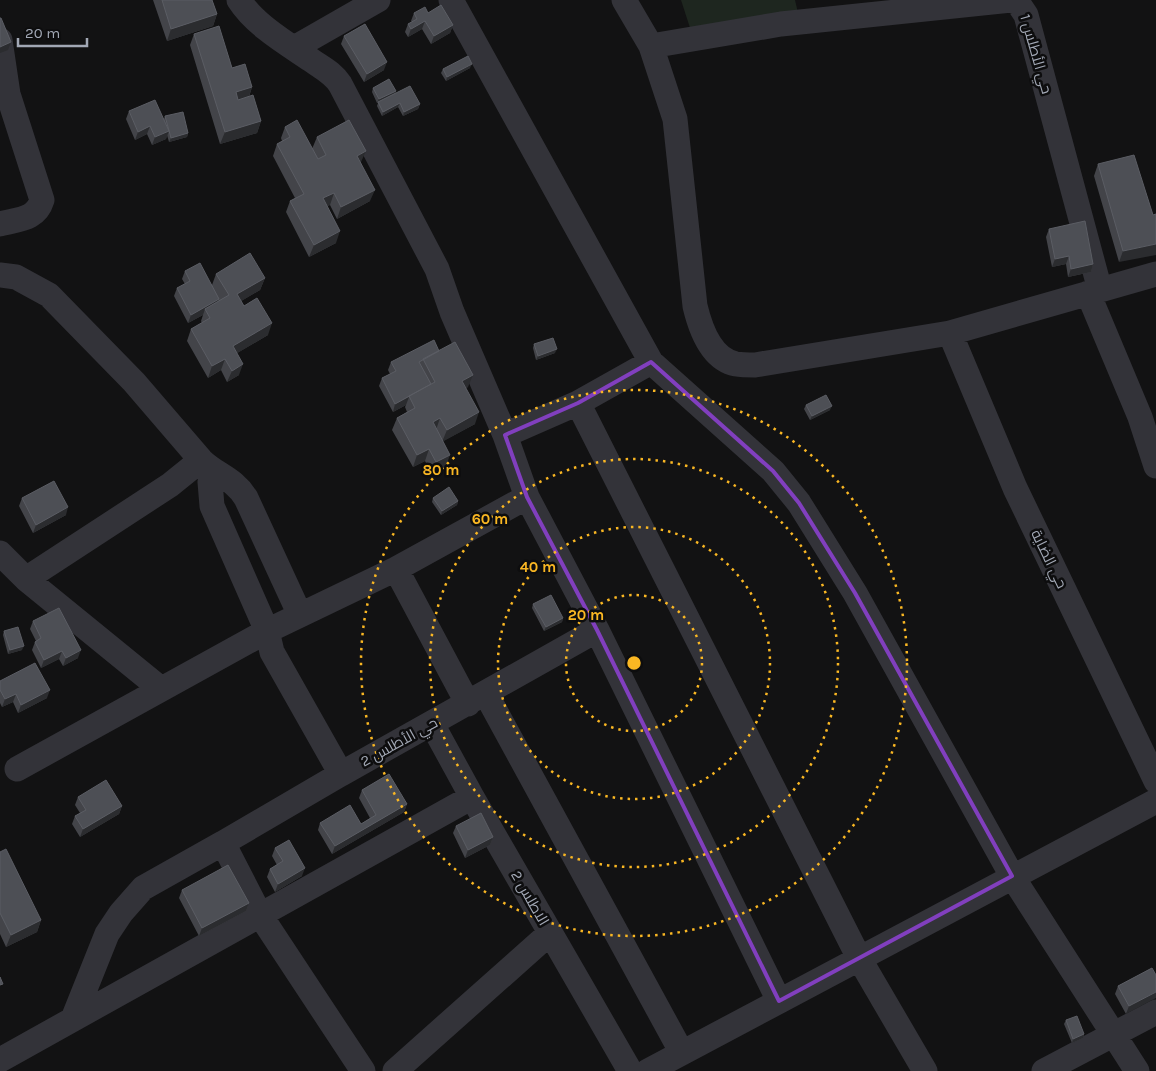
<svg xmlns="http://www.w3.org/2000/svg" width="1156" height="1071" font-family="Karla,Cairo,sans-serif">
<rect width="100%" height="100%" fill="#121213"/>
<path fill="#1e261f" d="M 681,0 L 795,0 L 798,13 L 692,34 Z"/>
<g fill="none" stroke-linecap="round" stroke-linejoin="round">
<path stroke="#333339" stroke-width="25" d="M 239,0 C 255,25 286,43 311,60 C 322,68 332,72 340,84 L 437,269 L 452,312 L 505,435 L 527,497 L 597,630 L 779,1001
M 451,0 L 651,362 L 773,471 L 799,503 L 855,593 L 1012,876 L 1137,1071
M 624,0 L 651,46 L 675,119 L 695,306 C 700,327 711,359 736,364 C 742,365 749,365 755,365 L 950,333 L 1156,274
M 0,40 L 8,94 L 42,200 C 36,220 18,219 0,224
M 651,46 L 781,24 L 1011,0 L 1018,3 L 1026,15 L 1100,290
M 294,48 L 378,0
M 0,275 L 16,277 L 49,295 L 134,382 L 201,460 C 216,475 234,478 246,498 L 300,615
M 1088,293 L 1140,417 L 1156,466
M 950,333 L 1015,488 L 1156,781
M 578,403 L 859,958 L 925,1071
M 505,435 L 578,403 L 651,362
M 212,470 L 210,482 L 212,506 L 267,631 L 272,652 L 341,774 L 597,630
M 0,553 L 26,579 L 161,689
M 396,569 L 468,704
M 26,579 L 170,485 L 201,460
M 486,694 L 682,1053
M 432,724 L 472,797 L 630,1071
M 17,769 L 267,631 L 396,569 L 527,497
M 341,774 L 223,843 L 260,915 L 363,1071
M 73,1019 L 107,934 L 121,913 L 143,888 L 223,843
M 0,1060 L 472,797
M 395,1071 L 550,933
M 648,1071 L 1156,801
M 1044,1071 L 1156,1012"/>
</g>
<path fill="#434449" d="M 153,0 L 212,0 L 217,14 L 213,26 L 167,41 Z
M 414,13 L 428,13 L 453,25 L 450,33 L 431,44 L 422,29 L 408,37 L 405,32 L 408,24 L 412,22 L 411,21 Z
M 194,34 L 232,68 L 252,87 L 249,97 L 261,121 L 257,133 L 220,144 L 190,45 Z
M 344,36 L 384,70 L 364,82 L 341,44 Z
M 470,68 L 446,81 L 441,73 L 443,69 Z
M 373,88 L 396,91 L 395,94 L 420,104 L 418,109 L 403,116 L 398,107 L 382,116 L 377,106 L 378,103 L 377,103 L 372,92 Z
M 129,111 L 164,119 L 165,116 L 188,133 L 187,137 L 169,142 L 167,135 L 166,139 L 152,145 L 147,134 L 135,140 L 126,119 Z
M 285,127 L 312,149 L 317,137 L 361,162 L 361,163 L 370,201 L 337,219 L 330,205 L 327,206 L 336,243 L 309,257 L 286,212 L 290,201 L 295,198 L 273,156 L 277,144 L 282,141 L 281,138 Z
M 1098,164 L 1153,215 L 1119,262 L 1094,176 Z
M 1049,229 L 1093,264 L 1091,272 L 1068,277 L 1066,264 L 1052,267 L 1046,237 Z
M 185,271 L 212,285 L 216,274 L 265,278 L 260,290 L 241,301 L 244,306 L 268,335 L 237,353 L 239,375 L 227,382 L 221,370 L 208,378 L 187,341 L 191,329 L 202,323 L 201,321 L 203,315 L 188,323 L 174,296 L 177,288 L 185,284 L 182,279 Z
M 534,344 L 555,353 L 536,360 L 533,348 Z
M 439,351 L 468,387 L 466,388 L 475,424 L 443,441 L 446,466 L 432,474 L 425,461 L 413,467 L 392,430 L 397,418 L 407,412 L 405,407 L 406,405 L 393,412 L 379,386 L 382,378 L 390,374 L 388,370 L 391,362 Z
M 806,405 L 830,410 L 810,420 L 804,409 Z
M 22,498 L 66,515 L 33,533 L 19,506 Z
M 433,498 L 458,501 L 457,505 L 441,515 L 432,502 Z
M 533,604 L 563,618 L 562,622 L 544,631 L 532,608 Z
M 33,621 L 78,658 L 63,666 L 59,659 L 41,668 L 32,650 L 35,642 L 36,641 L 30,629 Z
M 4,631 L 22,650 L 8,654 L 3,635 Z
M 0,681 L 47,698 L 18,713 L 13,702 L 2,707 L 0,703 Z
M 362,790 L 407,804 L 404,812 L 332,854 L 318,830 L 320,823 L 361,824 L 370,818 L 359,798 Z
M 78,797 L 122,806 L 119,814 L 80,837 L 72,824 L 75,816 L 80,813 L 75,805 Z
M 456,826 L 493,837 L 490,845 L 465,858 L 453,833 Z
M 275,848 L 302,876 L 275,892 L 267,877 L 270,869 L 277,865 L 272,856 Z
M 0,852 L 41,920 L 37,932 L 6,947 L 0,934 Z
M 182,890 L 249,903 L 246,911 L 199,936 L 179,898 Z
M 1152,968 L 1126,1014 L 1115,994 L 1118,986 Z
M 1066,1020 L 1084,1034 L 1083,1038 L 1072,1043 L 1064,1024 Z"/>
<path fill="#2b2c2f" d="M 217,14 L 213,26 L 167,41 L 171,29 Z
M 425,21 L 422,29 L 408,37 L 411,29 Z
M 453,25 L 450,33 L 431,44 L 434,36 Z
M 11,42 L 8,50 L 0,53 L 0,47 Z
M 387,62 L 384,70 L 364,82 L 367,74 Z
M 472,64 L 470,68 L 446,81 L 447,77 Z
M 252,87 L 248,99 L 232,104 L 236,92 Z
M 396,91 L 394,95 L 377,103 L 379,99 Z
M 400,103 L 398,107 L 382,116 L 383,112 Z
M 420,104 L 418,109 L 403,116 L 404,112 Z
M 261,121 L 257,133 L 220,144 L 225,132 Z
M 150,126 L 147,134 L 135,140 L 138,132 Z
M 169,131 L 166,139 L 152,145 L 155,137 Z
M 188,133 L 187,137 L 169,142 L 171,138 Z
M 366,151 L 361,162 L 353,167 L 357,156 Z
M 375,190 L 370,201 L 337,219 L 341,207 Z
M 334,193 L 330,205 L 319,210 L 323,198 Z
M 340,231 L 336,243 L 309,257 L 314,245 Z
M 1156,244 L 1156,255 L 1119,262 L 1123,251 Z
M 1069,256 L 1066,264 L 1052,267 L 1055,259 Z
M 1093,264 L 1091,272 L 1068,277 L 1071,269 Z
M 265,278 L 260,290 L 233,306 L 237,294 Z
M 219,299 L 216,307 L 205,309 L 203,315 L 188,323 L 191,315 Z
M 272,323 L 268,335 L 229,358 L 233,346 Z
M 557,349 L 555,353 L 536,360 L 538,356 Z
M 225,359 L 221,370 L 208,378 L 212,366 Z
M 243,364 L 239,375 L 227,382 L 232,371 Z
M 473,375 L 468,387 L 458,392 L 462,381 Z
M 409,397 L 406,405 L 393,412 L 395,404 Z
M 832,406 L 830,410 L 810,420 L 812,416 Z
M 479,412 L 475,424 L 442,442 L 447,430 Z
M 440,418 L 436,430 L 433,422 Z
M 429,449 L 425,461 L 413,467 L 417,455 Z
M 450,455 L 446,466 L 432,474 L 436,462 Z
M 458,501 L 457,505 L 441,515 L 442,511 Z
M 68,507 L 66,515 L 33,533 L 36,525 Z
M 563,618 L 562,622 L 544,631 L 546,627 Z
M 24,646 L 22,650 L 8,654 L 10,650 Z
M 81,650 L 78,658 L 63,666 L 66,658 Z
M 62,651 L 59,659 L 41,668 L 44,660 Z
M 50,690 L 47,698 L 18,713 L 21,705 Z
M 16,694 L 13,702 L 2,707 L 5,699 Z
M 407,804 L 404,812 L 332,854 L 335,846 Z
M 122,806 L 119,814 L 80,837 L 83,829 Z
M 493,837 L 490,845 L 465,858 L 468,850 Z
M 305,868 L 302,876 L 275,892 L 278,884 Z
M 249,903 L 246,911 L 199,936 L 202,928 Z
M 41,920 L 37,932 L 6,947 L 11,935 Z
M 1156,992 L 1156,998 L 1126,1014 L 1129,1006 Z
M 1084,1034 L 1083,1038 L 1072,1043 L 1073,1039 Z"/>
<path fill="#4d4f55" stroke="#5b5d64" d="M 162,0 L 212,0 L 217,14 L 171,29 Z
M 441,5 L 453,25 L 434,36 L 425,21 L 411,29 L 408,24 L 417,19 L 414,13 L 425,7 L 428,13 Z
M 0,18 L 1,18 L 11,42 L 0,47 Z
M 365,24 L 387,62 L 367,74 L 344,36 Z
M 219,26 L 232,68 L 245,64 L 252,87 L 236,92 L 238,100 L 253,95 L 261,121 L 225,132 L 194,34 Z
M 468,56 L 472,64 L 447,77 L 443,69 Z
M 389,79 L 396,91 L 379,99 L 373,88 Z
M 410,86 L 420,104 L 404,112 L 400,103 L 383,112 L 378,102 Z
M 155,100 L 169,131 L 155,137 L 150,126 L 138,132 L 129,111 Z
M 183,112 L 188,133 L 171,138 L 165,116 Z
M 297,120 L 318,159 L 326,155 L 317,137 L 349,120 L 366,151 L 357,156 L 375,190 L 341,207 L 334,193 L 323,198 L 340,231 L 314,245 L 290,201 L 304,194 L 277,144 L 290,137 L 285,127 Z
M 1134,155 L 1153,215 L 1156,214 L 1156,244 L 1123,251 L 1098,164 Z
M 1085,221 L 1093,264 L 1071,269 L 1069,256 L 1055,259 L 1049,229 Z
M 250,253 L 265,278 L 237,294 L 244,306 L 257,298 L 272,323 L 233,346 L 243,364 L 232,371 L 225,359 L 212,366 L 191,329 L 210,318 L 205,309 L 229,295 L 216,274 Z
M 200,263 L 219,299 L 191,315 L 177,288 L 190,281 L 185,271 Z
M 553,338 L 557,349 L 538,356 L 534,344 Z
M 434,340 L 439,351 L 419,362 L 431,384 L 395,404 L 382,378 L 396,371 L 391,362 Z
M 455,342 L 473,375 L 462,381 L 479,412 L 447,430 L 440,418 L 433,422 L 450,455 L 436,462 L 429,449 L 417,455 L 397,418 L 415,408 L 409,396 L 435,382 L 423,359 Z
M 826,395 L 832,406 L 812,416 L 806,405 Z
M 54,481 L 68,507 L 36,525 L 22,498 Z
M 449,487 L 458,501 L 442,511 L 433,498 Z
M 551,595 L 563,618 L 546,627 L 533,604 Z
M 59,608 L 81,650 L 66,658 L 62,651 L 44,660 L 35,642 L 41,638 L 33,621 Z
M 18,627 L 24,646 L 10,650 L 4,631 Z
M 35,663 L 50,690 L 21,705 L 16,694 L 5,699 L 0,690 L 0,681 Z
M 389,774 L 407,804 L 335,846 L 320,823 L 350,805 L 361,824 L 376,815 L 362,790 Z
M 106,780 L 122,806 L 83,829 L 75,816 L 86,810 L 78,797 Z
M 481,813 L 493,837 L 468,850 L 456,826 Z
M 289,840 L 305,868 L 278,884 L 270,869 L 283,861 L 275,848 Z
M 6,849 L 41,920 L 11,935 L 0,913 L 0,852 Z
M 228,865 L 249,903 L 202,928 L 182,890 Z
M 1152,968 L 1156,975 L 1156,992 L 1129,1006 L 1118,986 Z
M 0,977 L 3,984 L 0,985 Z
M 1077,1016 L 1084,1034 L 1073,1039 L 1066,1020 Z"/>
<path fill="none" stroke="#813fbe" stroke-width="4" stroke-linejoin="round" d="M 651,362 L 773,471 L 799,503 L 855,593 L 1012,876 L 779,1001 L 597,630 L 527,497 L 505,435 L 578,403 Z"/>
<g fill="none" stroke="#fab723" stroke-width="2.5" stroke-dasharray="2.5 5">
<circle cx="634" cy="663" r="68"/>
<circle cx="634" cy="663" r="136"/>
<circle cx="634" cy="663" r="204"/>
<circle cx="634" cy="663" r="273"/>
</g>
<g text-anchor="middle" stroke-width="5" stroke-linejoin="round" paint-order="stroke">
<g font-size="15" fill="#a2a8b5" stroke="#0d0d0e">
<text transform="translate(1036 54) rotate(74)" y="5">حي الأطلس 1</text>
<text transform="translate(1049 559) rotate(64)" y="5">حي الضاية</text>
<text transform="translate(399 742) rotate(-29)" y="5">حي الأطلس 2</text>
<text transform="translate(530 898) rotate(60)" y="5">الاطلس 2</text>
</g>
</g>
<circle cx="634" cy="663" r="8" fill="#fab723" stroke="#0d0d0e" stroke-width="2.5"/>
<g font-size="15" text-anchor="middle" font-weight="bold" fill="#fab723" stroke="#0d0d0e" stroke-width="5" stroke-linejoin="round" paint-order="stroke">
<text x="441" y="475">80 m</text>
<text x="490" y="524">60 m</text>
<text x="538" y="572">40 m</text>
<text x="586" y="620">20 m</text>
</g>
<path d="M18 38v8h69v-8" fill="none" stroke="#a2a8b5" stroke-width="2.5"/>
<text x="25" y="38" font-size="15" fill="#a2a8b5" stroke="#0d0d0e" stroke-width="4" paint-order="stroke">20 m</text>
</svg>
